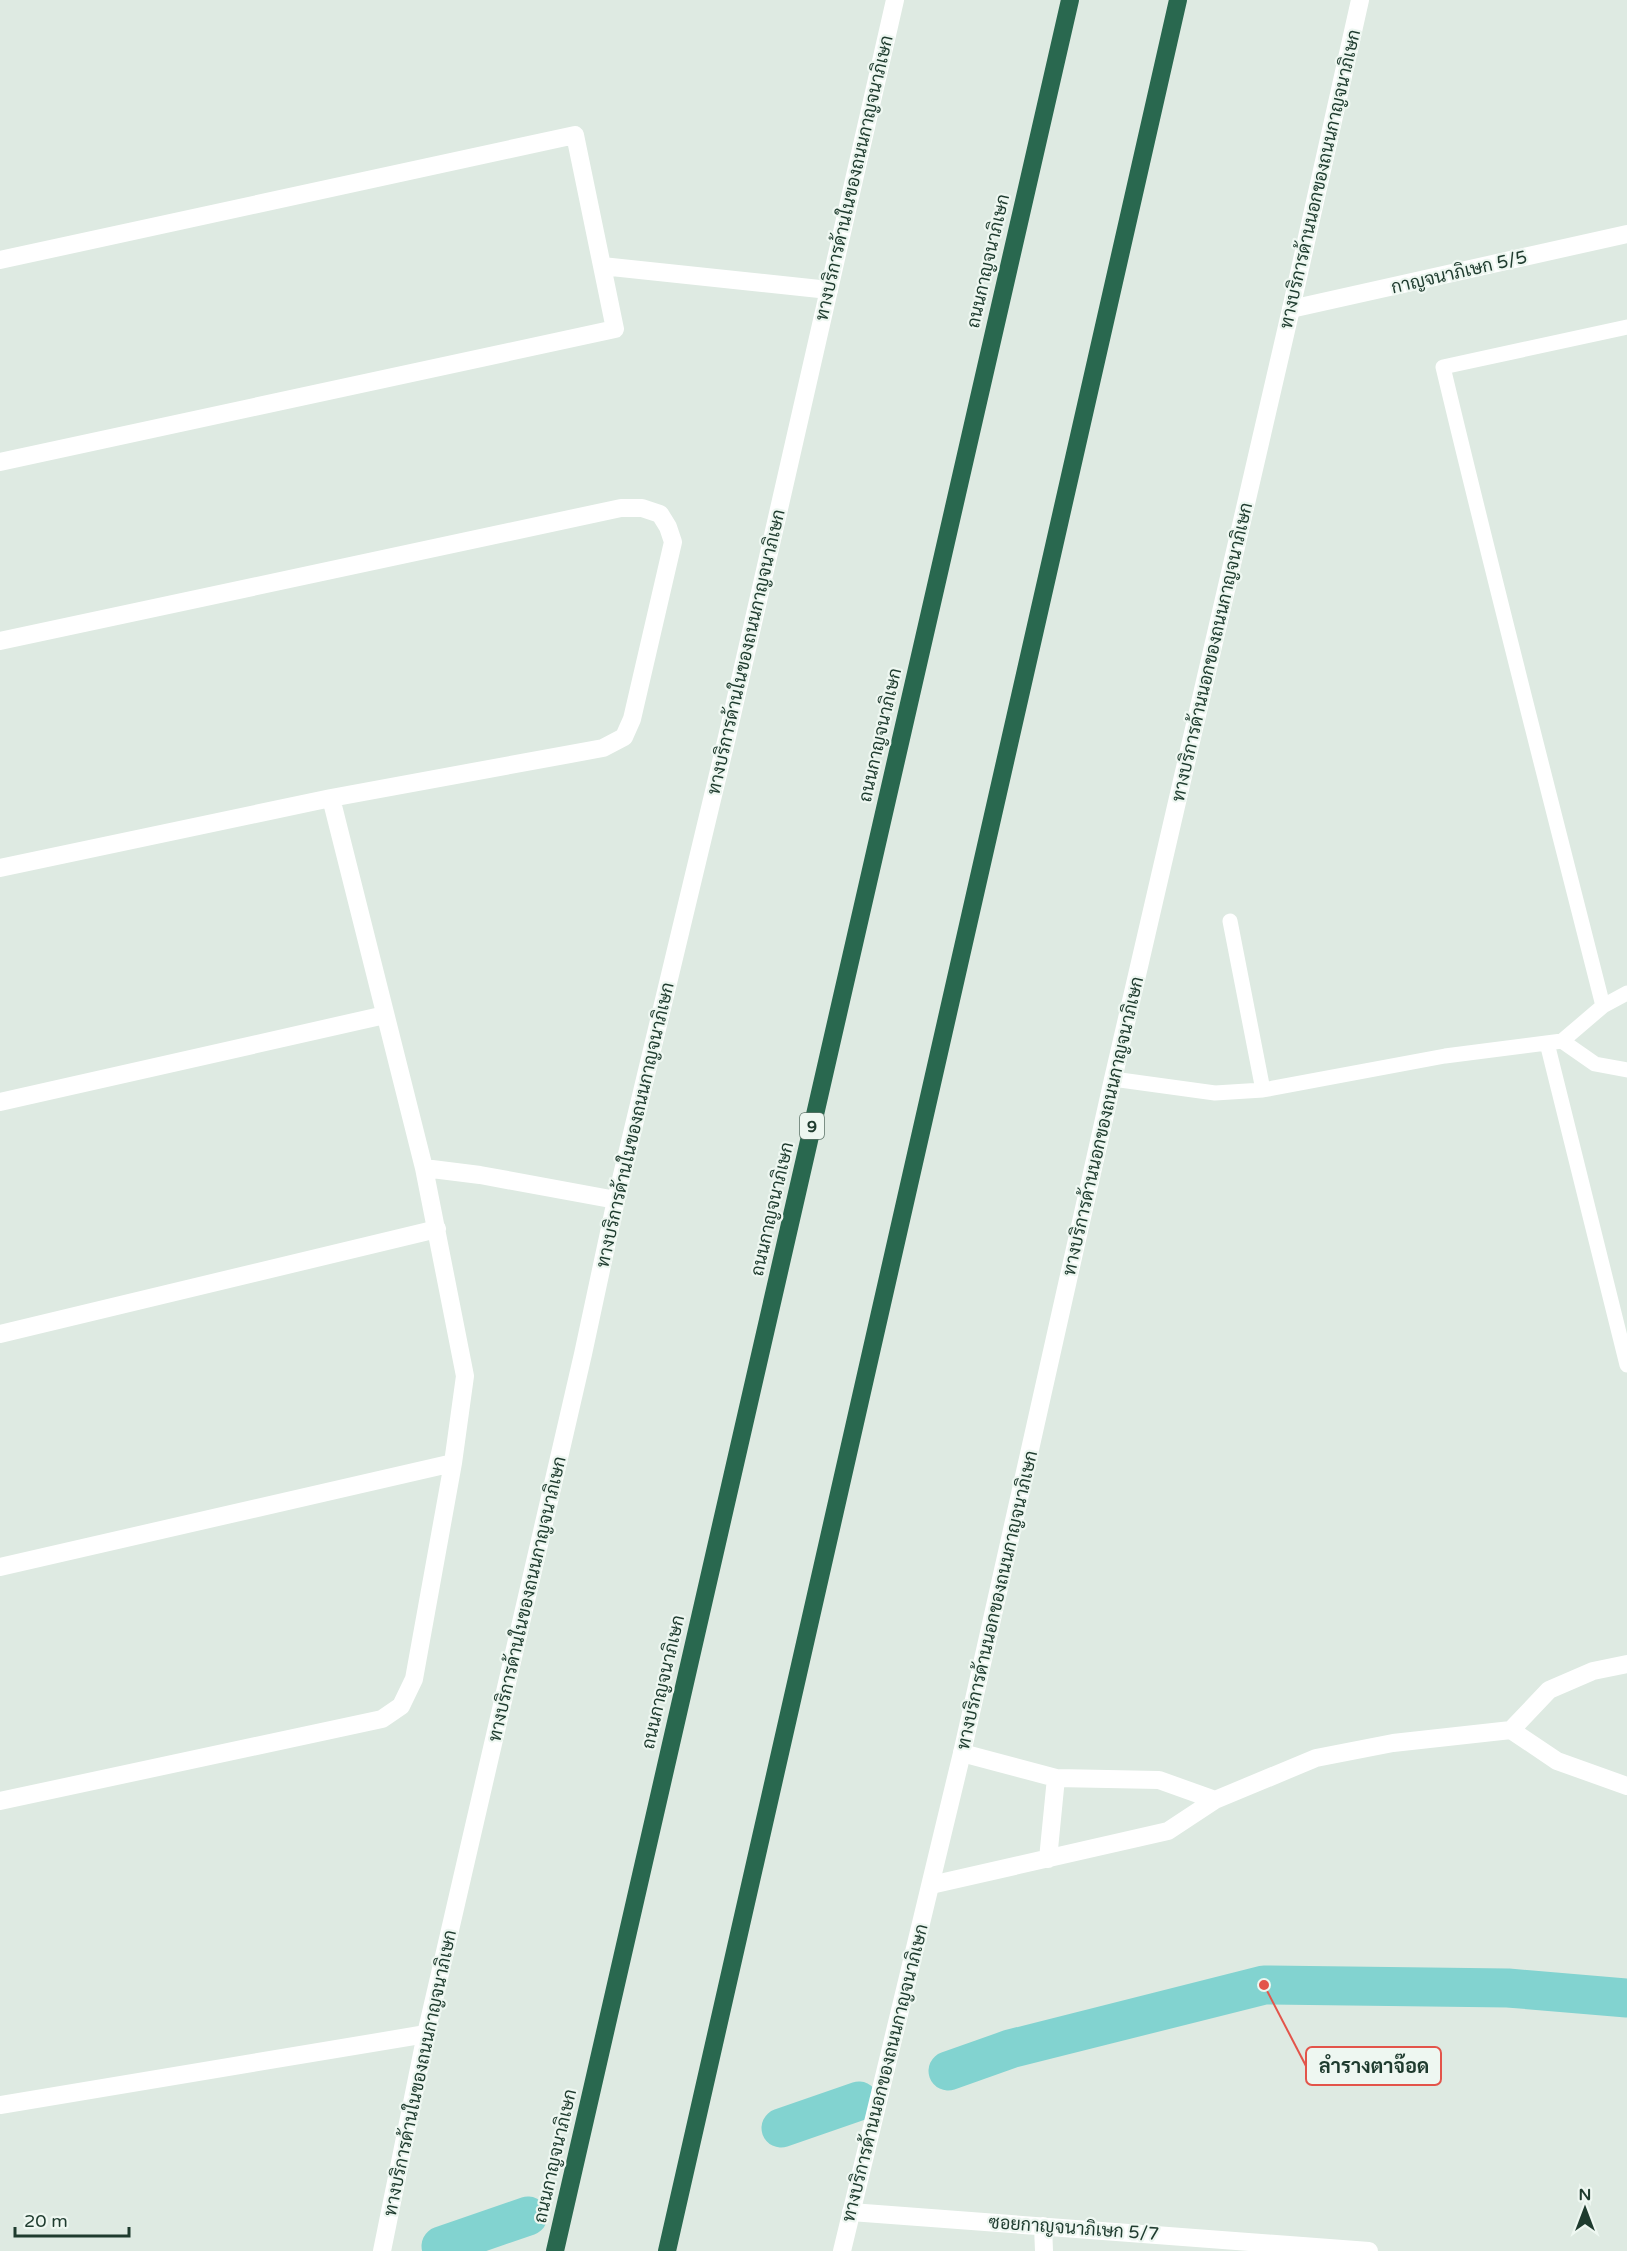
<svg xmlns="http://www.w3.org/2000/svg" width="1627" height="2251" font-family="'Varela Round',Sarabun,sans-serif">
<rect width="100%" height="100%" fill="#deeae2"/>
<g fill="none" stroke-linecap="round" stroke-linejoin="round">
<path stroke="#82d3d0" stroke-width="39" d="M 948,2071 L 1010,2049 L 1264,1985 L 1508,1988 L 1627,1998
M 781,2128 L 859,2101
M 441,2246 L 528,2216"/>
<path stroke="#fff" stroke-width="15" d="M 1230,921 L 1263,1090
M 1603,1006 C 1549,793 1494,581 1443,367 L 1627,327
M 1562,1041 L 1595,1064 L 1627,1070
M 1547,1043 L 1627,1365
M 1113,1079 L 1215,1093 L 1263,1090 L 1445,1056 L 1562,1041 L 1603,1006 L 1627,993"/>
<path stroke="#fff" stroke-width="18" d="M 0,260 L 575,135 L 615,329 L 0,462
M 602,266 L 829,290
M 1291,309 L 1627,234
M 0,641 L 621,508 L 642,508 L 660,514 L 668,527 L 673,542 L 632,719 L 624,737 L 603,748 L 331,798 L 0,868
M 0,1102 L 385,1015
M 424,1168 L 480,1175 L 616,1200
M 0,1334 L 437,1229
M 0,1567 L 453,1463
M 1511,1730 L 1549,1690 L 1593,1671 L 1627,1664
M 962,1753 L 1056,1778 L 1159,1780 L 1215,1800
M 0,1801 L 382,1719 L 401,1706 L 414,1679 L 453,1463 L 465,1376 L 424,1168 L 331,798
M 1048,1859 L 1056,1778
M 931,1885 L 1168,1831 L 1215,1800 L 1316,1758 L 1393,1743 L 1511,1730 L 1557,1761 L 1627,1786
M 0,2105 L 426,2034
M 851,2212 L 1369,2251
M 1043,2226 L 1044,2251"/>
<path stroke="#fff" stroke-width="18" d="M 382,2251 L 426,2034 L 583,1354 L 616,1200 L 727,737 L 895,0
M 842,2251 L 962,1753 L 1113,1079 L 1291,309 L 1360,0"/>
<path stroke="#29684f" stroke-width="18" d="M 555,2251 L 1070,0
M 667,2251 L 1178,0"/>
</g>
<g text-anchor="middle" stroke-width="4.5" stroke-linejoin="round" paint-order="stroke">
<rect fill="#eef7f1" stroke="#5c7368" stroke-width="1.5" x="800" y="1113" width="24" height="26" rx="4.5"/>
<g font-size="16" font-weight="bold" fill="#1e3b2e">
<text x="812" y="1132">9</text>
</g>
<g font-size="18" fill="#1e3b2e" stroke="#eef7f1">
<text transform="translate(854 178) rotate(-77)" y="6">ทางบริการด้านในของถนนกาญจนาภิเษก</text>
<text transform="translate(1320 179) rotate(-77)" y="6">ทางบริการด้านนอกของถนนกาญจนาภิเษก</text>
<text transform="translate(988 261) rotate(-77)" y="6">ถนนกาญจนาภิเษก</text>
<text transform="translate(1459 272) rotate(-13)" y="6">กาญจนาภิเษก 5/5</text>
<text transform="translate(746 652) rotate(-77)" y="6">ทางบริการด้านในของถนนกาญจนาภิเษก</text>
<text transform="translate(1212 652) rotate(-77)" y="6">ทางบริการด้านนอกของถนนกาญจนาภิเษก</text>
<text transform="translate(880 735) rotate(-77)" y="6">ถนนกาญจนาภิเษก</text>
<text transform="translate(635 1125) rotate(-77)" y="6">ทางบริการด้านในของถนนกาญจนาภิเษก</text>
<text transform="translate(1103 1126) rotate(-77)" y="6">ทางบริการด้านนอกของถนนกาญจนาภิเษก</text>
<text transform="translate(772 1209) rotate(-77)" y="6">ถนนกาญจนาภิเษก</text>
<text transform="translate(527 1599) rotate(-77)" y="6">ทางบริการด้านในของถนนกาญจนาภิเษก</text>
<text transform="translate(997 1600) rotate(-77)" y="6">ทางบริการด้านนอกของถนนกาญจนาภิเษก</text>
<text transform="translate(663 1682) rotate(-77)" y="6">ถนนกาญจนาภิเษก</text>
<text transform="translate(420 2073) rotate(-78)" y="6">ทางบริการด้านในของถนนกาญจนาภิเษก</text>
<text transform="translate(885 2073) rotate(-76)" y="6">ทางบริการด้านนอกของถนนกาญจนาภิเษก</text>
<text transform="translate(555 2156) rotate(-77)" y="6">ถนนกาญจนาภิเษก</text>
<text transform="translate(1074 2228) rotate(4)" y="6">ซอยกาญจนาภิเษก 5/7</text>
</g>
</g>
<path fill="none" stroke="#e3544a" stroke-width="2" d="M1264 1985L1306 2066"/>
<circle fill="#e3544a" stroke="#eef7f1" stroke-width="2" cx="1264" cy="1985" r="6"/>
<rect fill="#eef7f1" stroke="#e3544a" stroke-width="2" x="1306" y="2047" width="135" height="38" rx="6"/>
<g font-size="20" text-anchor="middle" font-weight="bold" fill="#1e3b2e">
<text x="1374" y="2073">ลำรางตาจ๊อด</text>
</g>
<g transform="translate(1585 2209)" stroke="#eef7f1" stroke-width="4.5" paint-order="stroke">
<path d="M0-4.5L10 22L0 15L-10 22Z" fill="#1e3b2e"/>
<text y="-9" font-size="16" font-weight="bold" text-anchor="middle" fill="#1e3b2e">N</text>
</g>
<path d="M15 2227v9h114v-9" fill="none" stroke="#1e3b2e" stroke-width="3"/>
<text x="24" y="2227" font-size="18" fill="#1e3b2e" stroke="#eef7f1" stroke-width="4.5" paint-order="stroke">20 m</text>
</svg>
